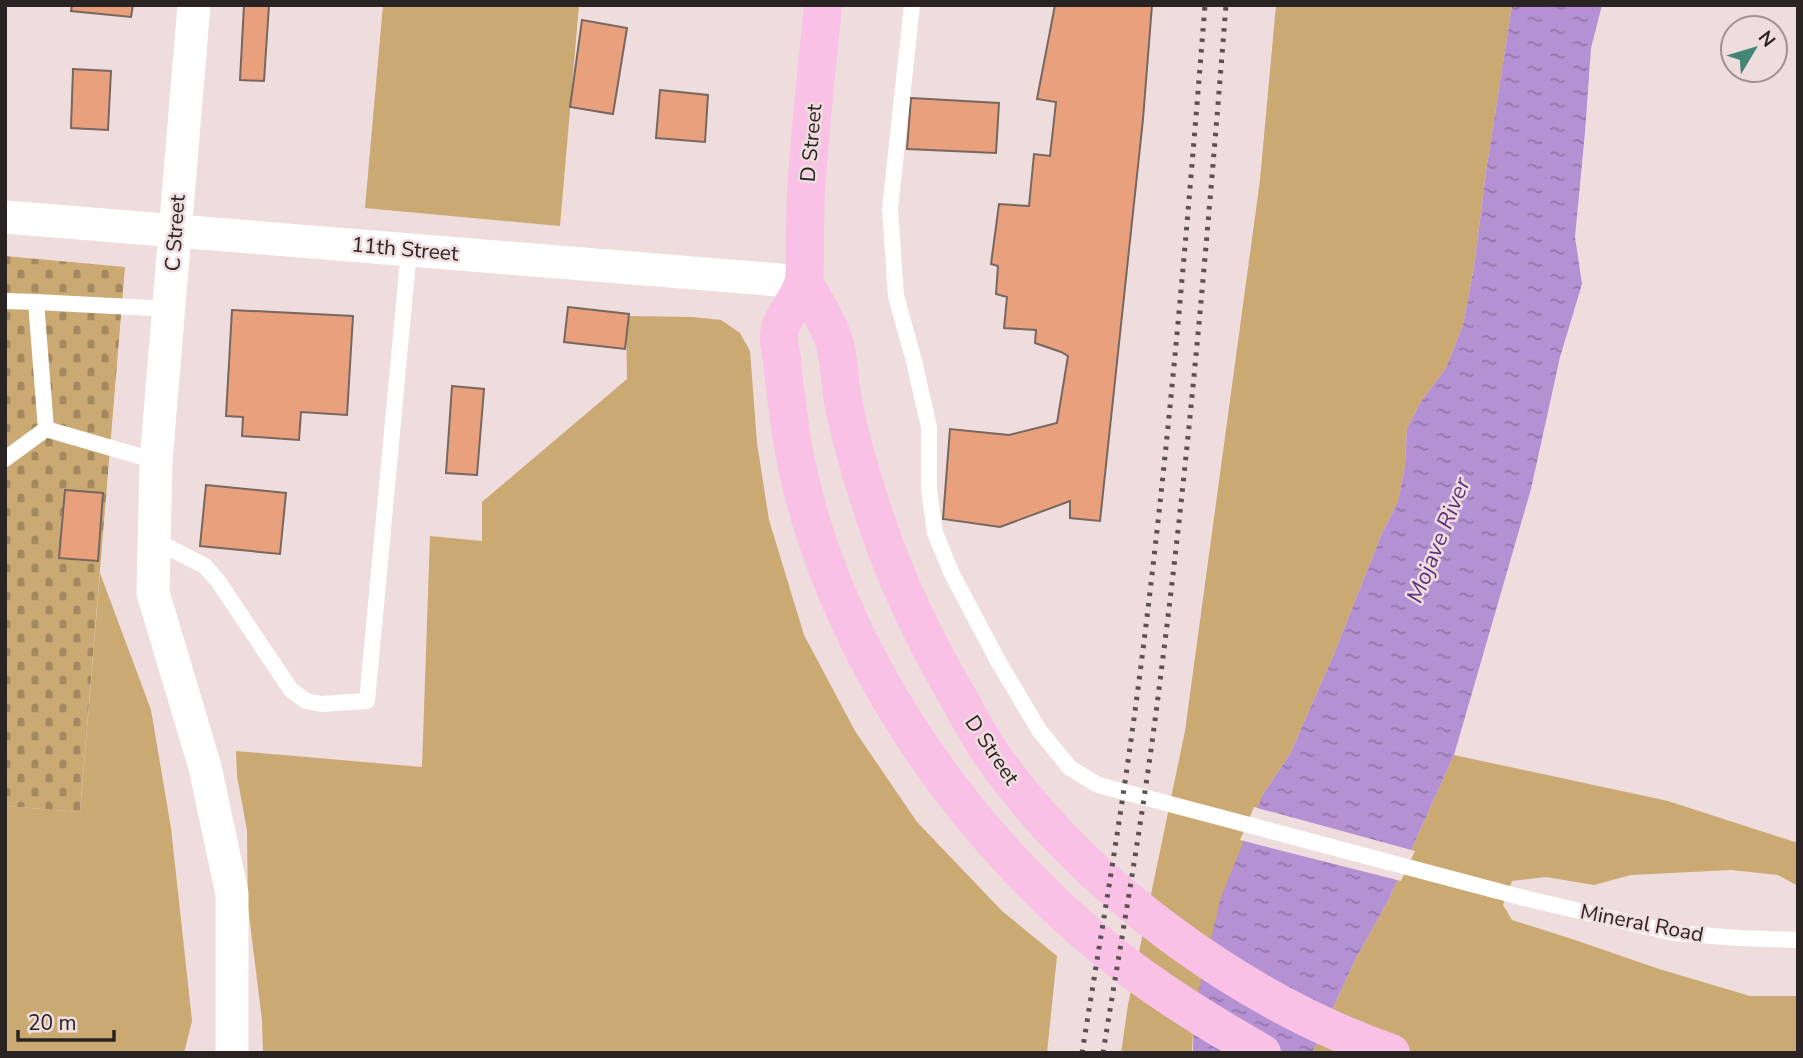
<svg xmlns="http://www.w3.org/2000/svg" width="1803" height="1058" font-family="'Nunito Sans',sans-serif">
<defs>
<pattern id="cemetery-stones" width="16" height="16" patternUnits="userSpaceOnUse" patternTransform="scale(1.75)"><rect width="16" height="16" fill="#cba973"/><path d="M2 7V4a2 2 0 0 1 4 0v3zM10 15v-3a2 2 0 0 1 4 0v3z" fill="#a5895e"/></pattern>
<pattern id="water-ripples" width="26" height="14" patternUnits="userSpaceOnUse" patternTransform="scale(1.75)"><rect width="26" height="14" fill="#b491d2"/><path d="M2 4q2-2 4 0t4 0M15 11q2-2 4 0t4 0" fill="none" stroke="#9376aa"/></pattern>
</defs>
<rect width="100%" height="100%" fill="#efdcdd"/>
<path fill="#cba973" d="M 383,5 L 579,5 L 560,226 L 365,208 Z
M 1276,5 L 1512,5 L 1486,172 L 1474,267 L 1463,325 L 1446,368 L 1422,400 L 1407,428 L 1405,465 L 1398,502 L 1382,533 L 1334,654 L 1290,754 L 1263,794 L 1194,1010 L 1192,1053 L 1121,1053 L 1128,1005 L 1185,731 L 1260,180 Z
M 626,316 L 692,317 L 721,320 L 740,333 L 750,351 L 757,443 L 769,520 L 804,635 L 855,731 L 917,822 L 1002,911 L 1057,956 L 1047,1053 L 263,1053 L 262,1020 L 248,907 L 247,830 L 237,776 L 236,751 L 422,767 L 430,536 L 482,541 L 482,502 L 627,379 Z
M 100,573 L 151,710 L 171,828 L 192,1021 L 184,1053 L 5,1053 L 5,806 L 80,812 Z
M 1454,755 L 1668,801 L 1798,843 L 1798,886 L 1778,875 L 1731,870 L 1631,875 L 1594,885 L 1546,877 L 1512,881 L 1503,905 L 1512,920 L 1575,940 L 1659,969 L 1750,996 L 1798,996 L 1798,1053 L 1312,1053 L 1356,958 L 1388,901 Z"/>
<path fill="url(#cemetery-stones)" d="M 5,256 L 125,267 L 80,812 L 5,806 Z"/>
<path fill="url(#water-ripples)" d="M 1512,5 L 1602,5 L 1591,48 L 1585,132 L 1575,237 L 1582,284 L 1560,357 L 1531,489 L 1454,755 L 1388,901 L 1356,958 L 1312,1053 L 1193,1053 L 1194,1010 L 1221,897 L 1263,794 L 1290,754 L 1334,654 L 1382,533 L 1398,502 L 1405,465 L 1407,428 L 1422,400 L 1446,368 L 1463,325 L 1474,267 L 1486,172 Z"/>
<path fill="#efdcdd" d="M 1254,807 L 1415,851 L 1401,881 L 1240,840 Z"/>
<path fill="#e9a07d" stroke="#766760" stroke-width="2" d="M 72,5 L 133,5 L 131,17 L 71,11 Z
M 244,5 L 269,5 L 264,81 L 240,80 Z
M 1152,5 L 1143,119 L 1100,521 L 1070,518 L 1070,501 L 1000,527 L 943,519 L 950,429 L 1009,435 L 1057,423 L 1068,356 L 1061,352 L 1035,343 L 1036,330 L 1004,328 L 1007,297 L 996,294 L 998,266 L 991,264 L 999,204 L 1029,206 L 1034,154 L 1050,156 L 1056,102 L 1037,99 L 1055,5 Z
M 582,20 L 627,28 L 613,114 L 570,107 Z
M 73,69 L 111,71 L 108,130 L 71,128 Z
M 660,90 L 708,95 L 705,142 L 656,138 Z
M 911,98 L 999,103 L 996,153 L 907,149 Z
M 568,307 L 629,314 L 625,349 L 564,342 Z
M 232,310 L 353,316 L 347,415 L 301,412 L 299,440 L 242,436 L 243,417 L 226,416 Z
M 452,386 L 484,389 L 477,475 L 446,473 Z
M 206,485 L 286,493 L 280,554 L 200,546 Z
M 65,490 L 103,493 L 98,561 L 59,558 Z"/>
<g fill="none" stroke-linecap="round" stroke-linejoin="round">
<path stroke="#fff" stroke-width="16" d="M 912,5 L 890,209 L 896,296 L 914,361 L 929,427 L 929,489 L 935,533 L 952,574 L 998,661 L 1039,730 L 1070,768 L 1098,785 L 1528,899 L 1674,933 L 1739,938 L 1798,940
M 5,301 L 36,302 L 46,429
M 36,302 L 170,309
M 46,429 L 156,461
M 5,459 L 46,429
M 154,540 L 205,566 L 218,581 L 291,690 L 306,701 L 321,704 L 367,701 L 409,250"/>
<path stroke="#fff" stroke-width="33" d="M 194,5 L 156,461 L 153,593 L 205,767 L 232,894 L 232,1053
M 5,217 L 804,282"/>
<path stroke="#fac1e6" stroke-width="38" d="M 823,5 C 817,67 810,129 806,192 C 805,212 805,233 805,254 C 805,262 805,271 804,279 C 802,297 780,317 779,335 C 778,343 781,352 782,360 C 784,385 788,409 791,434 C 824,642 967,848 1136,973 C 1176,1002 1218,1028 1262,1053
M 804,282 C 814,300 826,319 833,338 C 840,357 839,385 844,406 C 852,445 864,485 877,523 C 898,585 926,643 959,699 C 970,719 981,740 994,758 C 1085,887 1243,1001 1391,1053"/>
<path stroke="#5c5252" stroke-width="5" stroke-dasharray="3.5 7" stroke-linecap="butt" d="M 1082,1053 C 1102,929 1123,805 1139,681 C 1168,456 1187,231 1205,5
M 1103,1053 C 1123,929 1145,805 1160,681 C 1189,456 1208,231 1226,5"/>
</g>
<g text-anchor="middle" stroke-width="5" stroke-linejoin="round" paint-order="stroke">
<g font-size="21" fill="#2a2323" stroke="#efdcdd">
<text transform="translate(811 143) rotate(-85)" y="7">D Street</text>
<text transform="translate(175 233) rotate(-86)" y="7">C Street</text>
<text transform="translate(405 249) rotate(5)" y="7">11th Street</text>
<text transform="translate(992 750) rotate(56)" y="7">D Street</text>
<text transform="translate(1642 923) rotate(11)" y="7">Mineral Road</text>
</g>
<g font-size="23" font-style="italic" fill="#5f3280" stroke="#efdcdd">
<text transform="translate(1438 540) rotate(-68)" y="8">Mojave River</text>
</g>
</g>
<rect width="1803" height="1058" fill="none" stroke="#2a2323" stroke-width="14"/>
<g transform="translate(1754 49) rotate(52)"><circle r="33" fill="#efdcdd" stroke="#a09293" stroke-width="2"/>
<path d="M0-5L12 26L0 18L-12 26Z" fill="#448675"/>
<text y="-10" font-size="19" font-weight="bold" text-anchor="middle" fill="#2a2323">N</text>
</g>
<path d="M18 1030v10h96v-10" fill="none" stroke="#2a2323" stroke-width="3.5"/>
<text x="28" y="1030" font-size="21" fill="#2a2323" stroke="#efdcdd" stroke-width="5" paint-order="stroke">20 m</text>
</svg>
